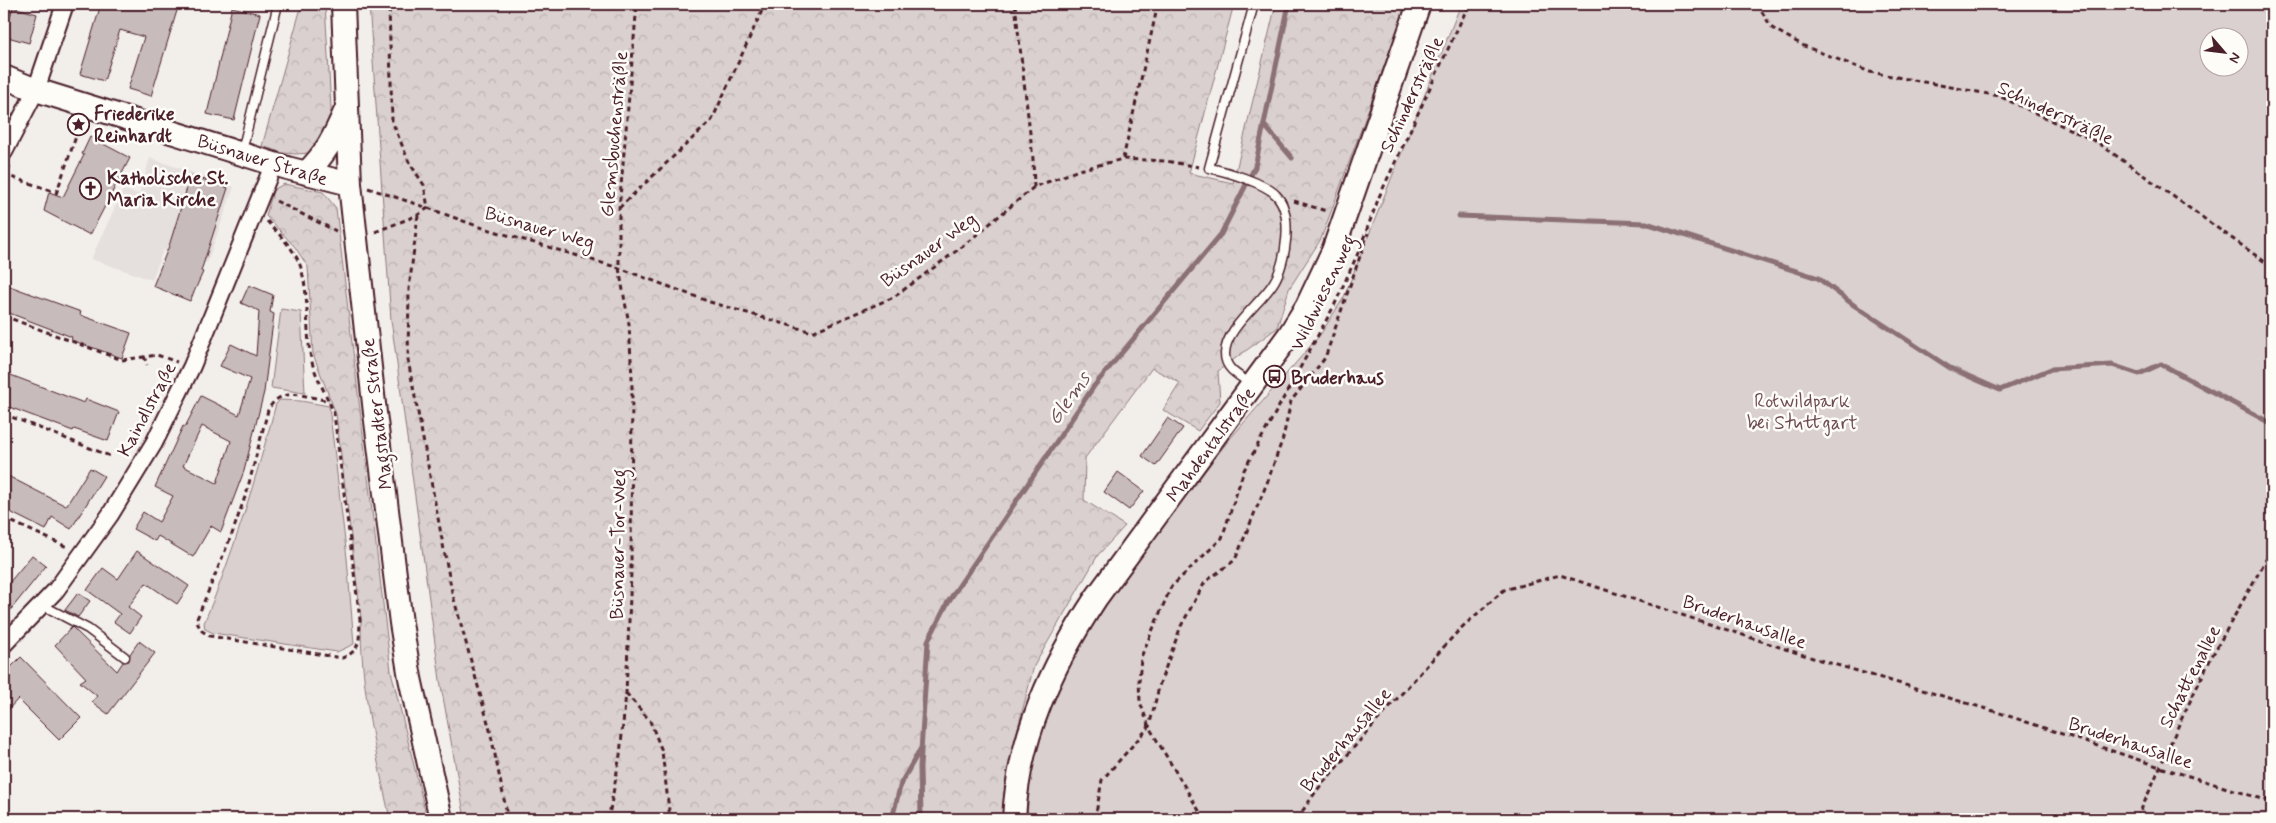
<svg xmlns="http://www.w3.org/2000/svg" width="2276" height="823" font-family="Mynerve,sans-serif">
<defs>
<pattern id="forest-crowns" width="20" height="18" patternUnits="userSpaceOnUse" patternTransform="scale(1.25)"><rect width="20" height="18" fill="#d9d0cf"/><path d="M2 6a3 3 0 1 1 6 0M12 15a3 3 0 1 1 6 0" fill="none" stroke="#bcb2b2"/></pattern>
</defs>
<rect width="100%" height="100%" fill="#f2efeb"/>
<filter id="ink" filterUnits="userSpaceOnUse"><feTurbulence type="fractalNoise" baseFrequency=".02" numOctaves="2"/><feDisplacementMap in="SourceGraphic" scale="10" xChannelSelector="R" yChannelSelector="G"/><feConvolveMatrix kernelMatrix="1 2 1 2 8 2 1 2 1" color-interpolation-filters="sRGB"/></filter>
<g filter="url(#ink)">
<path fill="#e5dfdd" d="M 150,158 L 234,187 L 207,263 L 163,250 L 152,280 L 91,259 L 123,190 L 139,194 Z"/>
<path fill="url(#forest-crowns)" stroke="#92787d" d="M 302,4 L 325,4 L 331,108 L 330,127 L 310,153 L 296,154 L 283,153 L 262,146 Z
M 369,4 L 1234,4 L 1189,173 L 1233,183 L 1276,4 L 1407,4 L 1321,239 L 1289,289 L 1277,328 L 1218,371 L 1220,402 L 1198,431 L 1163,410 L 1180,383 L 1152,368 L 1085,458 L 1084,500 L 1125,526 L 1098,555 L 1034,666 L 1014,743 L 1002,819 L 465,819 L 440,680 L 391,320 Z
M 284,184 L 323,192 L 336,208 L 391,671 L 427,819 L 390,819 C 376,753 360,687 361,618 L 336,414 L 313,354 L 308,267 L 295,247 L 266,216 L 273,190 Z"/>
<path fill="#d9d0cf" stroke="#92787d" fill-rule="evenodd" d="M 1461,4 L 2272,4 L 2272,819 L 1027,819 L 1030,768 L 1062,670 L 1117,585 L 1228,441 L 1320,335 L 1344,297 ZM 2208,38 L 2238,38 L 2238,68 L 2208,68 Z
M 281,309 L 301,312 L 305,393 L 271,388 Z
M 280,400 L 301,401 L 329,406 L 347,558 L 354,644 L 337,652 L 213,633 L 205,629 L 204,623 C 234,552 256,478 276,404 Z"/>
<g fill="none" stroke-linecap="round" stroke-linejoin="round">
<path stroke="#8b6f75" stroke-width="5" d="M 1265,126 L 1292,158
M 1459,216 L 1646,223 L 1818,278 L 1855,306 L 1950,368 L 2000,390 L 2051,369 L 2112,365 L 2139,374 L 2161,364 L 2272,424
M 892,819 L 901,783 L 921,748
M 921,819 L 920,767 L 928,641 L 948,602 L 1094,386 L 1221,234 L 1255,167 L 1289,4"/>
</g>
<path fill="#c8bbbb" stroke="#4a1f2b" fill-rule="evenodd" d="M 101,4 L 179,4 L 151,96 L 128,89 L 144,37 L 120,30 L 104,81 L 80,74 Z
M 13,7 L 37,14 L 29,43 L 4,36 Z
M 232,7 L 260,14 L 234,120 L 207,114 Z
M 90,137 L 130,158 L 90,235 L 44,211 L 49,192 L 63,197 L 84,155 L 82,154 Z
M 191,175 L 228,188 L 201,271 L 203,272 L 190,301 L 153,286 L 169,246 Z
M 4,284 L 81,312 L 80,315 L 131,333 L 122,358 L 71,340 L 72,337 L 4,311 Z
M 249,285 L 273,295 L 270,312 L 274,314 L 264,392 L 244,471 L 221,532 L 211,526 L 193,557 L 158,536 L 155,541 L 133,529 L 143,512 L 159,522 L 173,496 L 155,487 L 183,426 L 185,427 L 201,396 L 239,415 L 250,379 L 220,366 L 231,344 L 256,356 L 259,311 L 241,303 ZM 202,426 L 231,441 L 217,483 L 183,466 Z
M 8,374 L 84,403 L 86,399 L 119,412 L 108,441 L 74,429 L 73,431 L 4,405 L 4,375 L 7,376 Z
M 1168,418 L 1183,428 L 1156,466 L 1142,456 Z
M 90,468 L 104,476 L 71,529 L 52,517 L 46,530 L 4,509 L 4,474 L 66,506 Z
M 1118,472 L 1144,491 L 1129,510 L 1104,492 Z
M 137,551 L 189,586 L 177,604 L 146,583 L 128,607 L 141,617 L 130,633 L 114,622 L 120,614 L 87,590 L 103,568 L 118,579 Z
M 32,555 L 46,566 L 4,618 L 4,589 Z
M 78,593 L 90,601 L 78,617 L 65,610 Z
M 72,627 L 117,671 L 123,662 L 129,661 L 130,654 L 139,641 L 155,653 L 108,714 L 92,702 L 97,696 L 80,682 L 86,678 L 55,645 Z
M 21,657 L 81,718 L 59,740 L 18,699 L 4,714 L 4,674 Z"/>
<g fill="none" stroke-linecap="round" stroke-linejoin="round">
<defs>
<path id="lane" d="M 242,151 L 278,4
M 1251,384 C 1240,376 1225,370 1225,354 C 1225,328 1262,303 1274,282 C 1286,263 1294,213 1276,195 C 1265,183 1225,171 1209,168 L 1254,4
M 42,605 L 88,629 L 125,657"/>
<path id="street" d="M 4,152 L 36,90 L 65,4
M 4,644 L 56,590 L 110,515 L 154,443 L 192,366 L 274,163"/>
<path id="secondary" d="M 343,4 L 350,184 L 375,413 L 401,623 L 410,678 L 441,819
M 4,77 L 36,90 L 287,168 L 350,184
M 306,173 C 326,154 334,137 345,112
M 1014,819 C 1018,738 1052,665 1096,598 L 1289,335 L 1307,306 L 1333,251 L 1419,4"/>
</defs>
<use href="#lane" stroke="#4a1f2b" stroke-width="11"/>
<use href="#street" stroke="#4a1f2b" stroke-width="20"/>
<use href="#secondary" stroke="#4a1f2b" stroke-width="26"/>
<path stroke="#4a1f2b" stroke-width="3" stroke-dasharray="5 4" stroke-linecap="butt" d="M 1015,4 L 1033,159 L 1034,187
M 1757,4 L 1772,28 L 1804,46 L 1870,72 L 1999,96 L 2097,142 L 2272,267
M 1123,159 L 1158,4
M 10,166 L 5,175 L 56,192
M 368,188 L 428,208 L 477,226 L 619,268 L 710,302 L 812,332 L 894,297 L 963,246 L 1034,187 L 1079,170 L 1123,159 L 1166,161 L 1199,167
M 56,194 L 81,122
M 276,201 L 336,231
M 1294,201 L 1326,211
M 619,208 L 712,120 L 765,4
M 418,215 L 409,289 L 408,360 L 452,592 L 490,730 L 508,819
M 267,221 C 279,235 296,250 301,268 C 309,295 306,325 310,353 C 313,374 327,394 334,414 L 360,620 C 359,637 362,651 342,658 L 210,636 L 202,631 L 196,621 L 232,534 L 247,491 L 268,410 C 281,385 307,397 329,401
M 375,232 L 418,215 L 428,208 L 424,185 L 409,162 L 392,121 L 389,4
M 4,316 L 122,360 L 157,355 L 177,362
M 144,356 L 147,365
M 4,414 L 110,456
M 4,518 L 67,547
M 626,693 L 650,721 L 662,751 L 670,819
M 606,819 L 610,810 L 620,755 L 626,693 L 631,572 L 632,378 L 629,324 L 619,268 L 619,209 L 637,4
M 1095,819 L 1102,780 L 1149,727 L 1160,683 L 1181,626 L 1205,582 L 1235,560 L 1267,483 L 1283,438 L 1291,401 L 1325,358 L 1368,233
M 1204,819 L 1149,727 L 1140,702 L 1139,682 L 1141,657 L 1171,587 L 1222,538 L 1244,470 L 1334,306 L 1358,253 L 1379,197 L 1469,4
M 1297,819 L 1317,790 L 1375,723 L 1460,629 L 1504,590 L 1560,575 L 1813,658 L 1997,712 L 2160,767 L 2272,802
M 2137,819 L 2180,722 L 2212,656 L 2272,549"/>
<use href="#lane" stroke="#fdfcf7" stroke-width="8"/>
<use href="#street" stroke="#fdfcf7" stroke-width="16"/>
<use href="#secondary" stroke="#fdfcf7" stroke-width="22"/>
</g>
</g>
<defs>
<symbol id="sight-ring" viewBox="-11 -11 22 22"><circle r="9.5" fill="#fdfcf7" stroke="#4a1f2b" stroke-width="1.5"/><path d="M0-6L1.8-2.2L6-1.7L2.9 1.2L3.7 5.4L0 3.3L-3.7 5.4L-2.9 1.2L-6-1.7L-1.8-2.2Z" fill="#4a1f2b"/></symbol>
<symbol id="church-ring" viewBox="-11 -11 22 22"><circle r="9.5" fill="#fdfcf7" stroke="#4a1f2b" stroke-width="1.5"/><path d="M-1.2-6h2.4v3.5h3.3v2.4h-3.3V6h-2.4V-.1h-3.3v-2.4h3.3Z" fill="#4a1f2b"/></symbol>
<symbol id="bus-ring" viewBox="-11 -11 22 22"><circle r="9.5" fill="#fdfcf7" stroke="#4a1f2b" stroke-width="1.5"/><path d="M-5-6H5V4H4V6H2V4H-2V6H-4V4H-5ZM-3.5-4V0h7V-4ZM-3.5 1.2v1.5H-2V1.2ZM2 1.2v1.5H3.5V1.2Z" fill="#4a1f2b"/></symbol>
</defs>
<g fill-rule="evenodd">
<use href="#sight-ring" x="66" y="112" width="25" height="25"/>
<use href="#church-ring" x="78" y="176" width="25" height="25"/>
<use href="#bus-ring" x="1262" y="364" width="25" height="25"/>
</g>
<g text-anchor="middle" stroke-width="5" stroke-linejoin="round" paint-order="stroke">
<g font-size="19" fill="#4a1f2b" stroke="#fdfcf7">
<text transform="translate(1411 94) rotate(-65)" y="7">Schindersträßle</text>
<text transform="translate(2056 112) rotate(25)" y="7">Schindersträßle</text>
<text transform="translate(613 134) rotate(-85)" y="7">Glemsbuchensträßle</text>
<text transform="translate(263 159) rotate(17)" y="7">Büsnauer Straße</text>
<text transform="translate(540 227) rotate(16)" y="7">Büsnauer Weg</text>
<text transform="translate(928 249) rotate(-36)" y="7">Büsnauer Weg</text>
<text transform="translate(1322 292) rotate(-64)" y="7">Wildwiesenweg</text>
<text transform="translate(146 409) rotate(-62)" y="7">Kaindlstraße</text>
<text transform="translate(376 414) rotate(-97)" y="7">Magstadter Straße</text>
<text transform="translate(1210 444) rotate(-54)" y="7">Mahdentalstraße</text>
<text transform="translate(617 544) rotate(-89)" y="7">Büsnauer-Tor-Weg</text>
<text transform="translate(1745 621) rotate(19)" y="7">Bruderhausallee</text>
<text transform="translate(2189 676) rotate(-63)" y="7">Schattenallee</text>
<text transform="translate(1345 739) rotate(-50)" y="7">Bruderhausallee</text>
<text transform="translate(2131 742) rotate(18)" y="7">Bruderhausallee</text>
</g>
<g font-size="19" font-weight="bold" fill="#4a1f2b" stroke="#fdfcf7" text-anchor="start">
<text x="94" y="120">Friederike<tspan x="94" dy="22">Reinhardt</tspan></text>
<text x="107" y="184">Katholische St.<tspan x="107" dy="22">Maria Kirche</tspan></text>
<text x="1291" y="384">Bruderhaus</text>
</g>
<g font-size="19" fill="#6e4b54" stroke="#fdfcf7">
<text x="1802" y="407">Rotwildpark<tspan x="1802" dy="22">bei Stuttgart</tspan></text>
</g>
<g font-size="20" font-style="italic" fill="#704e56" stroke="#fdfcf7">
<text transform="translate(1068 398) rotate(-55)" y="7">Glems</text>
</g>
</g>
<rect width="2276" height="823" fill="none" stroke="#fdfcf7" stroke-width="20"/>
<rect x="10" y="10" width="2256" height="803" fill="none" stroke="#4a1f2b" stroke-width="2" filter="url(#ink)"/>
<g transform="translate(2224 52) rotate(118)"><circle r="24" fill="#fdfcf7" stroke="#b5a4a5"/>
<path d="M0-4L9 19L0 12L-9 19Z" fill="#4a1f2b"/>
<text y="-8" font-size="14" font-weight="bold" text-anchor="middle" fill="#4a1f2b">N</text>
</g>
</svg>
